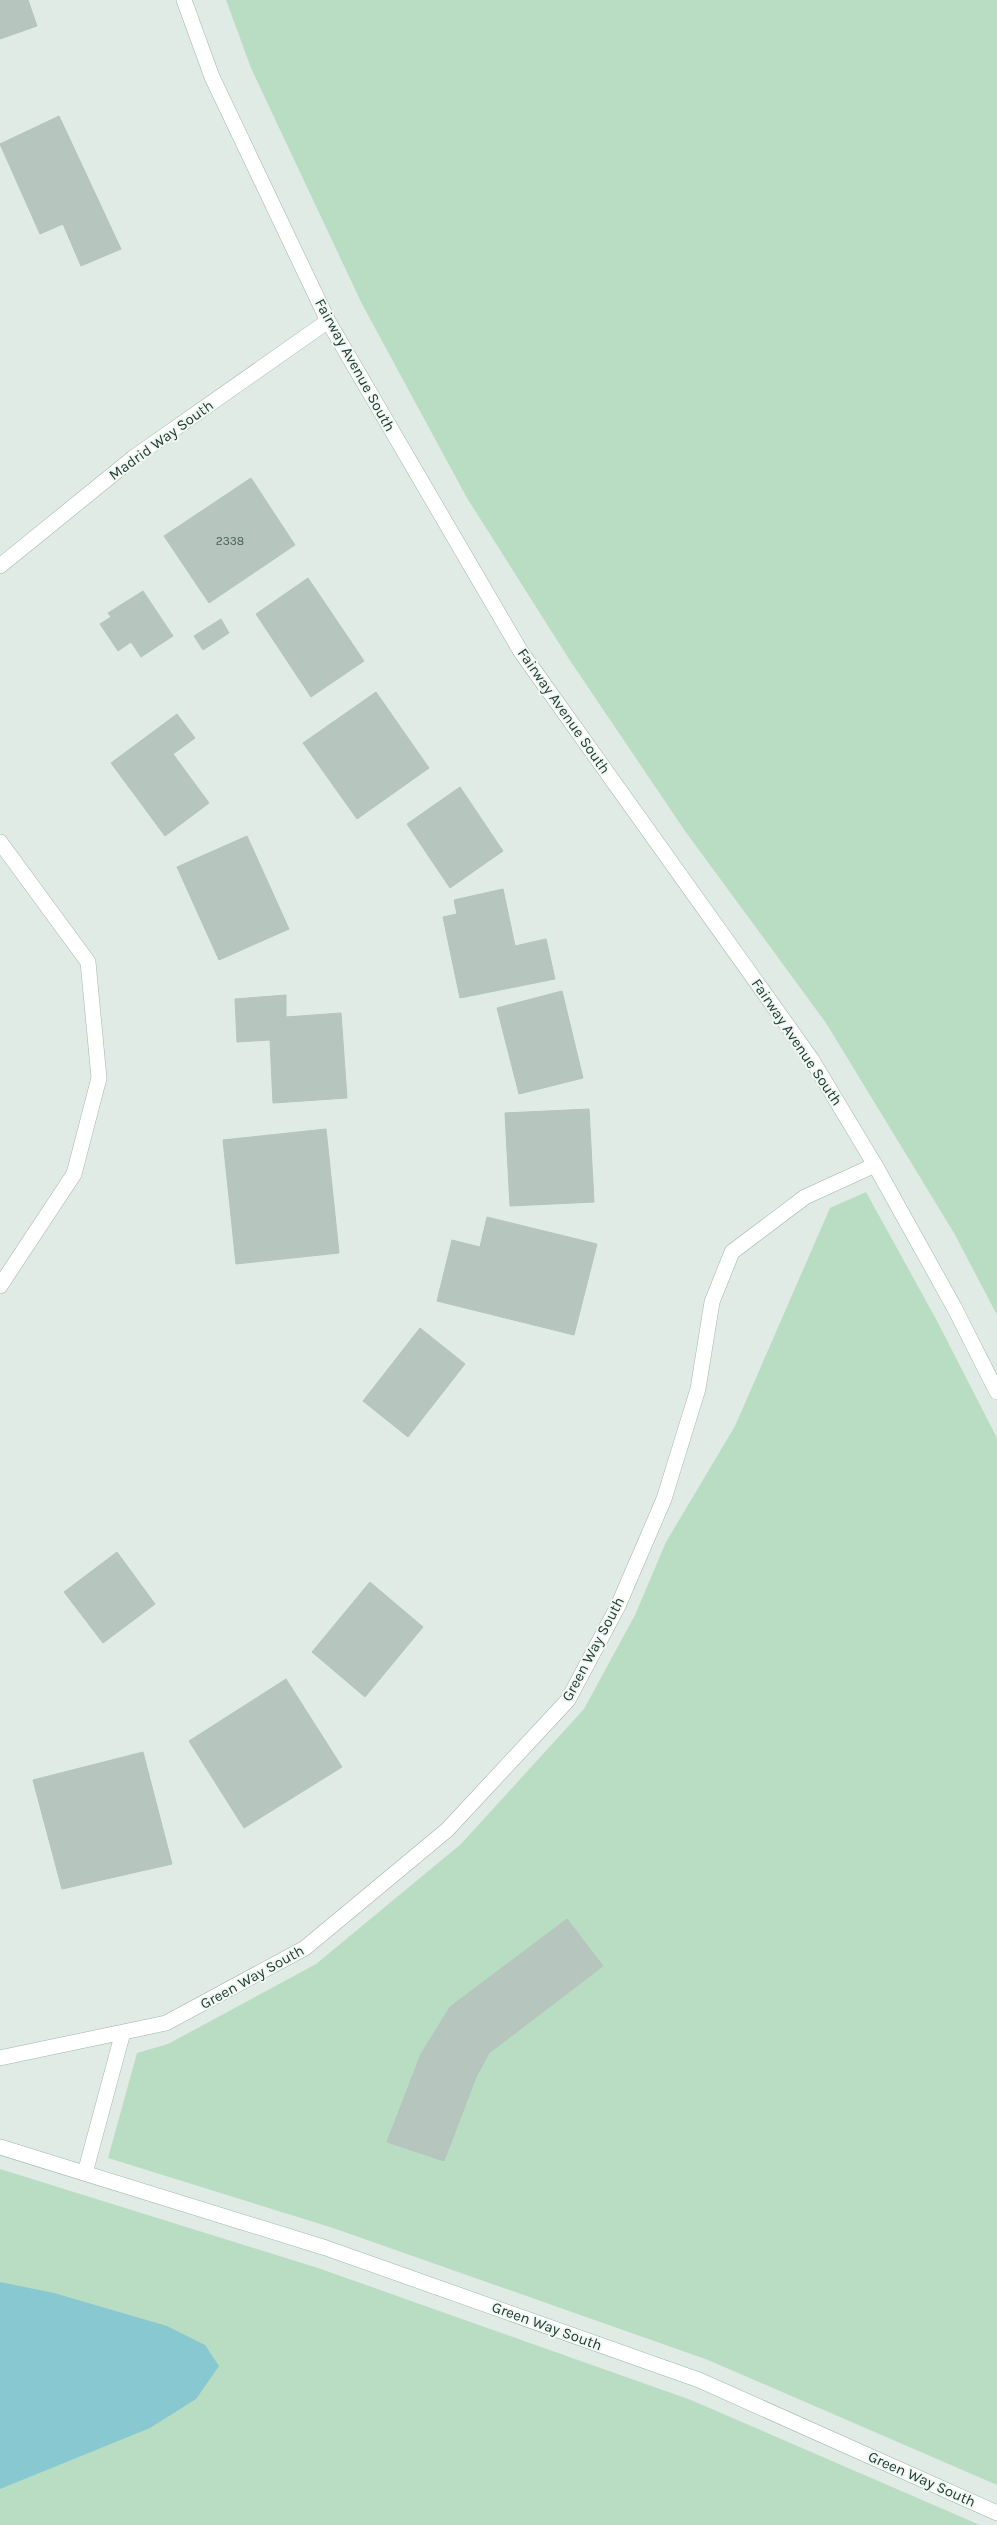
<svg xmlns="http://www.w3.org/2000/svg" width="997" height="2525" viewBox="0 0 997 2525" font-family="Karla,sans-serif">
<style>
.green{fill:#b9ddc2}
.water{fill:#87c8d1}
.building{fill:#b6c6bf;stroke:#b3c5bd}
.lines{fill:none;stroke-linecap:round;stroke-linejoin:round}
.street-casing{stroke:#a3b3ad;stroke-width:16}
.secondary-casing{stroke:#9fb7ae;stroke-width:16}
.street{stroke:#fff;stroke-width:15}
.secondary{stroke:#fff;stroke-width:15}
.labels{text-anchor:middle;stroke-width:4;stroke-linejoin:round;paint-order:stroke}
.number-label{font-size:12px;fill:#465e57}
.street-label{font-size:15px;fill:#213c34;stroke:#f1f8f4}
</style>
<rect width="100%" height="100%" fill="#e0ebe6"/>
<path class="green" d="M 226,0 L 997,0 L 997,1315 L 954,1233 L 826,1023 L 685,831 L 569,659 L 467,498 L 362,304 L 251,68 Z
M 866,1192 L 936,1319 L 997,1438 L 997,2485 L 708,2360 L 333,2228 L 108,2158 L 137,2053 L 168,2044 L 316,1964 L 461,1844 L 584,1709 L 635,1615 L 666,1542 L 735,1426 L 830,1208 Z
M 0,2169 L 318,2268 L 691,2400 L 980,2525 L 0,2525 Z"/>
<path class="water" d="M 0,2282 L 54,2293 L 167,2326 L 205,2345 L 219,2366 L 196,2399 L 150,2428 L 0,2489 Z"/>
<path class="building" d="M 0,0 L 28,0 L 37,26 L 0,39 Z
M 59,116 L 121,249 L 81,266 L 63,224 L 40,234 L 0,144 Z
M 251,478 L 295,545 L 209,603 L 164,536 Z
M 308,578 L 364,661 L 311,697 L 256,614 Z
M 143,591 L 173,636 L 141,657 L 131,642 L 118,651 L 100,624 L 111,617 L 108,613 Z
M 221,619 L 229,633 L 203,650 L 194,636 Z
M 376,692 L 429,768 L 357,819 L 303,743 Z
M 177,714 L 195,738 L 173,754 L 209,803 L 165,836 L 111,763 Z
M 460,787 L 503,851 L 450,888 L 407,824 Z
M 247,836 L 289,929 L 219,960 L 177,867 Z
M 503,889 L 515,946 L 546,939 L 555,979 L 460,998 L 443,917 L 457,914 L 454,900 Z
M 562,991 L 583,1078 L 519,1094 L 497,1008 Z
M 286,995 L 286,1017 L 341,1013 L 347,1098 L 273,1103 L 270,1040 L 237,1042 L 235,999 Z
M 589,1109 L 594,1202 L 510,1206 L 505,1113 Z
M 326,1129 L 339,1253 L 236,1264 L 223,1140 Z
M 487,1217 L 597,1244 L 574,1335 L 437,1301 L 452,1240 L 480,1247 Z
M 420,1328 L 465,1364 L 408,1437 L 363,1401 Z
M 117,1552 L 155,1604 L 103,1643 L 64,1592 Z
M 370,1582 L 423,1627 L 365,1697 L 312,1652 Z
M 286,1679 L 342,1767 L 244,1828 L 189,1741 Z
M 143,1752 L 172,1864 L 62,1889 L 33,1780 Z
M 567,1919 L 603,1966 L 489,2053 L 476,2077 L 444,2161 L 387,2142 L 421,2054 L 450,2007 Z"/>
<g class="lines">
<g class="street-casing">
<path id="street" d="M 0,566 L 133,458 L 328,321
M 0,842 L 88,962 L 99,1078 L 74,1174 L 0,1286
M 0,2058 L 166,2023 L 305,1948 L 447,1830 L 568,1700 L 618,1606 L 664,1499 L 698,1389 L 712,1302 L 732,1252 L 805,1197 L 875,1165
M 85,2173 L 123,2032"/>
</g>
<g class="secondary-casing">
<path id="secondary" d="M 184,0 L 212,77 L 328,321 L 521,652 L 812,1060 L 875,1165 L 954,1307 L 997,1392
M 0,2147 L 326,2248 L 699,2380 L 997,2513"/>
</g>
<use href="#street" class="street"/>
<use href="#secondary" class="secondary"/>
</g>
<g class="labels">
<g class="number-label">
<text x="230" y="545">2338</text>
</g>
<g class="street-label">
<text transform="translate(355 365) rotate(61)" y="5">Fairway Avenue South</text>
<text transform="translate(161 440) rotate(-36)" y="5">Madrid Way South</text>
<text transform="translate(564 711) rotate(55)" y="5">Fairway Avenue South</text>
<text transform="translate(797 1042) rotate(56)" y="5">Fairway Avenue South</text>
<text transform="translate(593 1649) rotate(-62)" y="5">Green Way South</text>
<text transform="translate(252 1977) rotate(-29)" y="5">Green Way South</text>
<text transform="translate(547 2326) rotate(20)" y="5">Green Way South</text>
<text transform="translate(922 2479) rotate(24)" y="5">Green Way South</text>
</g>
</g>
</svg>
